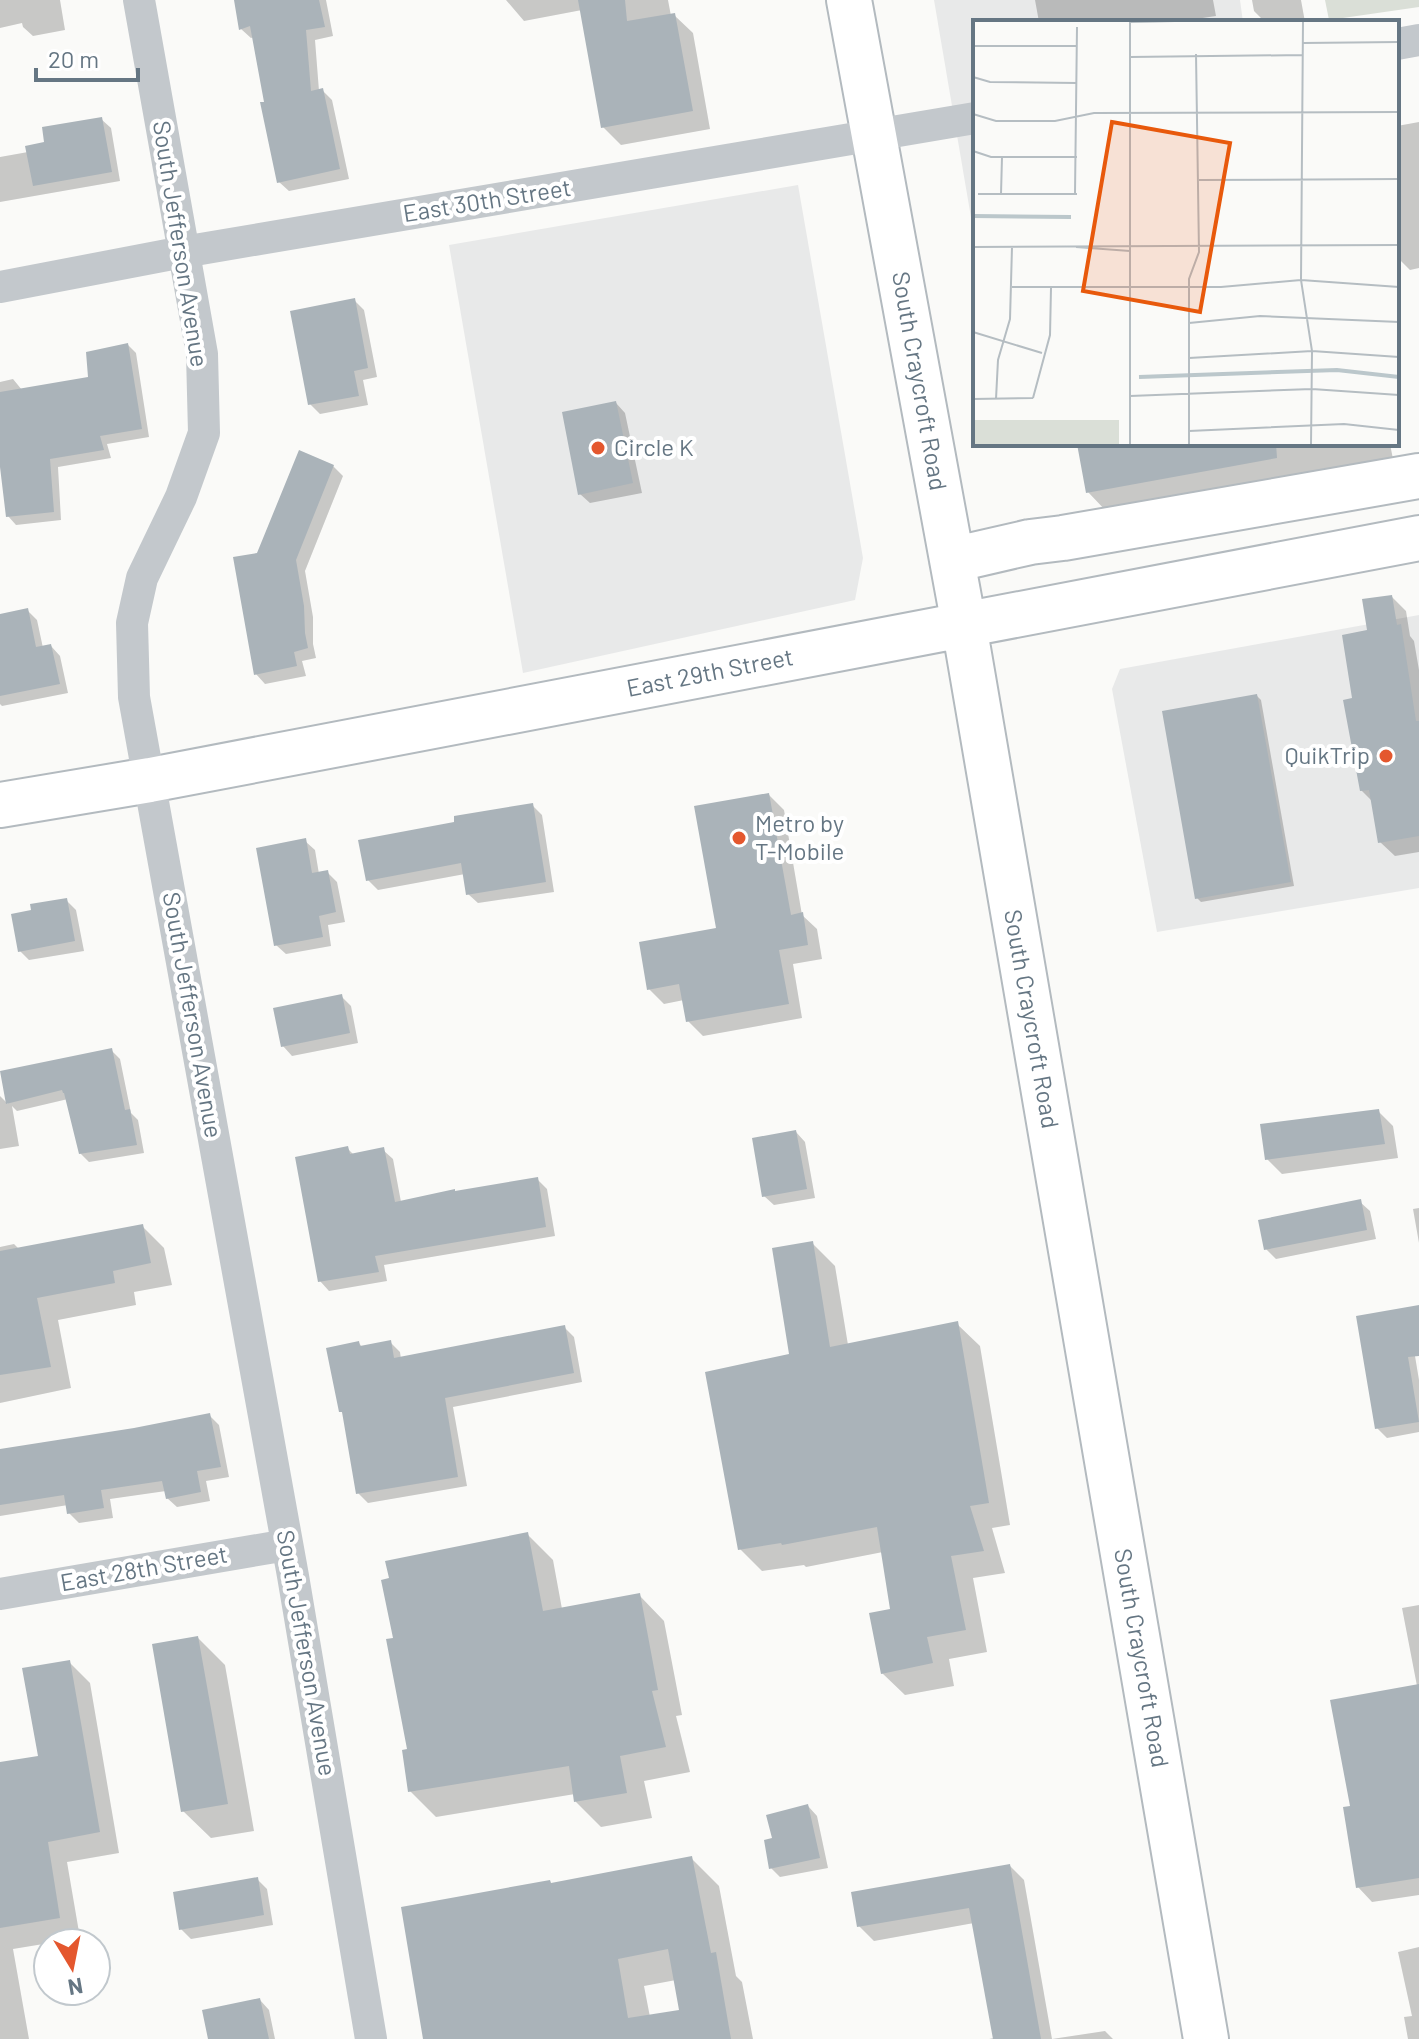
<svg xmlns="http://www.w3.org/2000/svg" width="1419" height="2039" viewBox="0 0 1419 2039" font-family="Barlow,sans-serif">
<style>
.built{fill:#e8e9e9}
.green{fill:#dadfd7}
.shadow{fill:#0003;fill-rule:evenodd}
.building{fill:#aab3b9;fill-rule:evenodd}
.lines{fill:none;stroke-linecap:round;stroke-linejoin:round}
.secondary-casing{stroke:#b3babf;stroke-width:48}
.street{stroke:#c3c8cc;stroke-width:32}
.secondary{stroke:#fff;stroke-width:44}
.poi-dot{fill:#e4572e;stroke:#fff;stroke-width:3}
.labels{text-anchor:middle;stroke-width:8;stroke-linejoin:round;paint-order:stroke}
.street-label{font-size:24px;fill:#657683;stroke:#fff}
.poi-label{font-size:24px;fill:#657683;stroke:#fff;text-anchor:start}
.inset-river{fill:none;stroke:#bbc7cb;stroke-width:4}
.inset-road{fill:none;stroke:#b5bdc2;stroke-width:2}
.view{fill:#e8590c;fill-opacity:0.15;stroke:#e8590c;stroke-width:4}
.inset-edge{fill:none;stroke:#657683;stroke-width:4}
</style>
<rect width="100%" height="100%" fill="#fafaf8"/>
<path class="built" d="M 934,0 L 1240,0 L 1243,22 L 975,22 L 975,241 Z
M 798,185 L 863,558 L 855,600 L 523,673 L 449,245 Z
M 1419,615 L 1419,888 L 1157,932 L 1112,689 L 1120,669 Z"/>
<path class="green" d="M 1325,0 L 1419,0 L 1419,7 L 1329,20 Z"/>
<path class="shadow" d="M 0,0 L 60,0 L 65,30 L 33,36 L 23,27 L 22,23 L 0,28 Z
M 236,0 L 326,0 L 333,36 L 315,40 L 319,91 L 322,90 L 332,100 L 349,179 L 289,191 L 279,182 L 254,37 L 251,38 L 241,29 Z
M 506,0 L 668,0 L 671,16 L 674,15 L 693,33 L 710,129 L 621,145 L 603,127 L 582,10 L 524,21 Z
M 1035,0 L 1213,0 L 1216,16 L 1176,22 L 1039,22 Z
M 1252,0 L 1301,0 L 1305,22 L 1265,22 L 1254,11 Z
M 101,119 L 111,128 L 120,181 L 0,202 L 0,157 L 28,152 Z
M 1419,122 L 1419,268 L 1410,270 L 1397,257 L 1397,126 Z
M 354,300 L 364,310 L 377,377 L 363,380 L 368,405 L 320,414 L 310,404 Z
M 128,345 L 136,353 L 149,437 L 107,444 L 111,458 L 58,467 L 61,520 L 16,525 L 8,516 L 0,448 L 0,382 L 13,379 L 22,390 L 90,378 Z
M 616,403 L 625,413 L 642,493 L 590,503 L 580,494 Z
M 1079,444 L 1390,444 L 1393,459 L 1107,512 L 1088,492 Z
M 333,466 L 343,476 L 305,571 L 313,617 L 313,644 L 316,658 L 302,661 L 306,676 L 265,684 L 256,674 L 259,555 Z
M 1392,597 L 1406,611 L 1410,636 L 1414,641 L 1419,670 L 1419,852 L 1395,856 L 1380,842 L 1373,802 L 1361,790 L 1355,700 L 1369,632 Z
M 27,610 L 37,620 L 43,648 L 51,646 L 60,656 L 68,693 L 2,706 L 0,704 L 0,616 Z
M 1257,696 L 1261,700 L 1294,886 L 1201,902 L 1197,898 Z
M 769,795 L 784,810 L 802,915 L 817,929 L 822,959 L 793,964 L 802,1018 L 703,1036 L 688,1021 L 684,1000 L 664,1004 L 649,989 L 718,930 Z
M 533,806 L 542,815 L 554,892 L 478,903 L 468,894 L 465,874 L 378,890 L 368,880 Z
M 305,841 L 315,850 L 319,874 L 327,872 L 337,882 L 345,922 L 328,925 L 331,946 L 286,954 L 276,945 Z
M 66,900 L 76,910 L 84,951 L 29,960 L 20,951 L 33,912 Z
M 341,996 L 351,1006 L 358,1043 L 292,1056 L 283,1046 Z
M 111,1050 L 120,1059 L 131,1113 L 138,1120 L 144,1153 L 89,1162 L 80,1153 L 68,1099 L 17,1111 L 12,1106 L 19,1146 L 0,1149 L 0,1096 L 8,1104 L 1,1073 Z
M 1378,1111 L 1393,1126 L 1398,1158 L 1282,1174 L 1267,1159 Z
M 796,1132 L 805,1142 L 815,1198 L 774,1205 L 764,1196 Z
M 347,1148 L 354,1155 L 383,1150 L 393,1159 L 401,1202 L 537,1179 L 547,1189 L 555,1236 L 384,1265 L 387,1281 L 329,1291 L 320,1281 Z
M 1360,1202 L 1370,1211 L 1376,1239 L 1276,1259 L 1266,1249 Z
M 1419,1208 L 1419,1243 L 1413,1209 Z
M 142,1226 L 164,1248 L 172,1285 L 134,1292 L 136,1305 L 58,1320 L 71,1388 L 0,1403 L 0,1247 L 14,1244 L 19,1249 Z
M 812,1243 L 835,1266 L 848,1345 L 957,1324 L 980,1346 L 1010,1525 L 992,1528 L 1005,1573 L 973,1578 L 987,1652 L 949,1659 L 954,1686 L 905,1695 L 882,1673 L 892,1610 L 883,1552 L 806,1567 L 804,1565 L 762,1571 L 740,1549 L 791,1356 Z
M 1409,1320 L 1419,1380 L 1419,1432 L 1387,1438 L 1377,1428 Z
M 564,1327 L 574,1337 L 582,1382 L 453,1407 L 467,1486 L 368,1503 L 358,1493 L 345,1416 L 341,1411 L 359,1343 L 362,1347 L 390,1342 L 400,1352 L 401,1359 Z
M 209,1415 L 219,1425 L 229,1477 L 206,1481 L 210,1501 L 177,1507 L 167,1498 L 166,1491 L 110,1499 L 113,1518 L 79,1523 L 69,1513 L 68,1505 L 0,1516 L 0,1451 L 134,1430 Z
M 527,1534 L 553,1560 L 562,1609 L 639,1595 L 664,1621 L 682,1715 L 676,1716 L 690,1772 L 644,1781 L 652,1818 L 601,1827 L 576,1802 L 575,1794 L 436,1817 L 410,1791 L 409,1751 L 395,1640 Z
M 1419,1605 L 1419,1895 L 1372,1902 L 1358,1887 L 1352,1808 L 1417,1686 L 1402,1608 Z
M 198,1638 L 225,1665 L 254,1831 L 211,1838 L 183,1811 Z
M 69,1662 L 90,1683 L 119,1853 L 67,1862 L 80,1938 L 13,1949 L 29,2039 L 0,2039 L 0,1764 L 40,1758 Z
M 808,1806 L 817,1816 L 828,1868 L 780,1877 L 771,1868 L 774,1839 Z
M 691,1858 L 719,1886 L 736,1976 L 742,1982 L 753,2039 L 425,2039 L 553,1885 ZM 676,1980 L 681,2011 L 650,2017 L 644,1986 Z
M 1010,1866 L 1024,1880 L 1052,2039 L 1105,2031 L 1113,2039 L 989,2039 L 994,2038 L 974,1923 L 874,1941 L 859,1926 Z
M 257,1879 L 267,1889 L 273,1925 L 191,1939 L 181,1929 Z
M 1419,1947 L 1419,2039 L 1408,2039 L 1404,2017 L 1412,2016 L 1398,1952 Z
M 260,2000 L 269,2010 L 275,2039 L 211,2039 Z"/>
<path class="building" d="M 234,0 L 319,0 L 325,27 L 306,30 L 311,91 L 323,88 L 340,169 L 277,183 L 260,102 L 264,102 L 250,26 L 239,30 Z
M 578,0 L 625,0 L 627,21 L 675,13 L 693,111 L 601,128 Z
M 102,117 L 112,172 L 33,186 L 25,146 L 44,142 L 42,127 Z
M 355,298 L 368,368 L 354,371 L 359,396 L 308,405 L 290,311 Z
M 128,343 L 142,429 L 100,436 L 104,450 L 50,459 L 54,512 L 6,517 L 0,467 L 0,392 L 88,377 L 86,352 Z
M 616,401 L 633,483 L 578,495 L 562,412 Z
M 1077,444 L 1276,444 L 1277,458 L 1086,493 Z
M 299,450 L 334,465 L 296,560 L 304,606 L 305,633 L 308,648 L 294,652 L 297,666 L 254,675 L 233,557 L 257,553 Z
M 1392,595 L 1397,625 L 1401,624 L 1416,721 L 1419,721 L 1419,836 L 1378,843 L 1369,790 L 1360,791 L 1343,700 L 1352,698 L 1342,635 L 1367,630 L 1362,599 Z
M 28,608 L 36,647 L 51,644 L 60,684 L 0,696 L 0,614 Z
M 1257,694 L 1291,882 L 1195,899 L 1162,711 Z
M 769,793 L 791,915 L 803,912 L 808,945 L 779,950 L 789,1004 L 686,1022 L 679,984 L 647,990 L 639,942 L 716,928 L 694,806 Z
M 533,803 L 546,882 L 466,895 L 461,863 L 366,881 L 358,840 L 454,822 L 454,816 Z
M 306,838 L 312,873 L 328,870 L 336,912 L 319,916 L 323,937 L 274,946 L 256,848 Z
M 67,898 L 75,941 L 18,952 L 11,914 L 31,910 L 30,904 Z
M 342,994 L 350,1033 L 281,1047 L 273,1008 Z
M 112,1048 L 125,1110 L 130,1109 L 137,1145 L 79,1154 L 64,1093 L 63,1093 L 62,1090 L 6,1104 L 0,1071 Z
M 1379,1109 L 1385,1144 L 1265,1160 L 1260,1124 Z
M 796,1130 L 807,1189 L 762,1197 L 752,1138 Z
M 348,1146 L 350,1154 L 384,1147 L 395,1202 L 455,1189 L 455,1191 L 538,1177 L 546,1227 L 375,1256 L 379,1272 L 318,1282 L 295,1157 Z
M 1361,1199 L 1367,1230 L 1264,1250 L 1258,1220 Z
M 143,1224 L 151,1263 L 113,1271 L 115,1283 L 37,1298 L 51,1367 L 0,1375 L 0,1251 Z
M 813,1241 L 830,1347 L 958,1321 L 989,1503 L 970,1506 L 984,1551 L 951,1556 L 966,1630 L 927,1637 L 933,1663 L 881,1674 L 869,1613 L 890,1609 L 877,1527 L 782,1545 L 781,1543 L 738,1550 L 705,1372 L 789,1354 L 772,1248 Z
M 1419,1305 L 1419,1356 L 1408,1357 L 1419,1422 L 1375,1429 L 1356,1316 Z
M 565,1325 L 574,1373 L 445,1398 L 458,1477 L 356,1494 L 342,1412 L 339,1412 L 326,1348 L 359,1341 L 360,1346 L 391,1340 L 394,1358 Z
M 210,1413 L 221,1467 L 197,1471 L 201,1492 L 166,1499 L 162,1481 L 101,1490 L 104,1508 L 67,1514 L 64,1495 L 0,1505 L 0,1449 L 134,1428 Z
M 528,1532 L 543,1611 L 640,1593 L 658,1690 L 652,1691 L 666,1747 L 620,1756 L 627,1793 L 574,1802 L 569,1766 L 408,1792 L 402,1750 L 407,1749 L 386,1639 L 393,1638 L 381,1580 L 389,1578 L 385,1561 Z
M 198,1636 L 228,1804 L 181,1812 L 152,1644 Z
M 70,1660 L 100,1832 L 48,1842 L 60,1918 L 0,1928 L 0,1762 L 38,1756 L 22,1668 Z
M 1419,1684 L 1419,1878 L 1356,1888 L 1343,1807 L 1350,1806 L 1330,1700 Z
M 808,1804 L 820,1858 L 769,1869 L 764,1840 L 772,1838 L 766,1815 Z
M 692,1856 L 711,1953 L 716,1952 L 731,2039 L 423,2039 L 401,1907 L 550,1880 L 551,1883 ZM 668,1949 L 679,2010 L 628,2018 L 618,1959 Z
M 1010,1864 L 1041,2039 L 993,2039 L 969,1908 L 857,1927 L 851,1892 Z
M 258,1877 L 264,1915 L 179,1930 L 173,1892 Z
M 260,1998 L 269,2039 L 208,2039 L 202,2010 Z"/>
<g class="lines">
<g class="secondary-casing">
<path id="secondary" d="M 849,0 L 964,625 L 1206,2039
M 952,560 L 1030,542 L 1063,538 L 1419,476
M 0,805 L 150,780 L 1419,538"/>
</g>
<path class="street" d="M 139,0 L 202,354 L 204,433 L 181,497 L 142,578 L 132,623 L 134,697 L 293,1576 L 371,2039
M 1397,44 L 1419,40
M 0,287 L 183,252 L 975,118
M 0,1594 L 287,1545"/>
<use href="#secondary" class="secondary"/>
</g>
<g class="poi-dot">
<circle cx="598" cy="448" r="8"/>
<circle cx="1386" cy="756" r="8"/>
<circle cx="739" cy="838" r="8"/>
</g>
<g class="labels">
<g class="street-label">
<text transform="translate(487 201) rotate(-9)" y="8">East 30th Street</text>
<text transform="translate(180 244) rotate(81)" y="8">South Jefferson Avenue</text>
<text transform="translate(919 381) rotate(80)" y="8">South Craycroft Road</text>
<text transform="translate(710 673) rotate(-11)" y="8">East 29th Street</text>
<text transform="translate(192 1015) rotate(80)" y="8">South Jefferson Avenue</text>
<text transform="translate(1031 1019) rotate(80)" y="8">South Craycroft Road</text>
<text transform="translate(144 1569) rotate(-10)" y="8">East 28th Street</text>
<text transform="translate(306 1653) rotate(80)" y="8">South Jefferson Avenue</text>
<text transform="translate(1141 1658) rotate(80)" y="8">South Craycroft Road</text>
</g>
<g class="poi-label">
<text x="614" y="456">Circle K</text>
<text x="1370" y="764" text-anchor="end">QuikTrip</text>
<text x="755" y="832">Metro by<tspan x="755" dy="28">T-Mobile</tspan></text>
</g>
</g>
<g transform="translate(973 20)">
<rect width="426" height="426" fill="#fafaf8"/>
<path d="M 0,400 L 146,400 L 146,425 L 0,425 Z" fill="#dadfd7"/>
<path class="inset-river" d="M 0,196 L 98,197M 166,357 L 364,350 L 426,357"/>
<path class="inset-road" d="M 157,1 L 157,425M 330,1 L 328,260 L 339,331 L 338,425M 157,2 L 202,1M 330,23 L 426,22M 0,26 L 104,26M 157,37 L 330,35M 0,57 L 17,62 L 104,63M 0,94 L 23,101 L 82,101 L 121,93 L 426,92M 0,131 L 18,137 L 104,137M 226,160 L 426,159M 102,173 L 104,7M 5,174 L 104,174M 28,174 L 29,137M 0,227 L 426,225M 103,227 L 157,231M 39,267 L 248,267 L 328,260 L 426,267M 0,272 L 0,227M 216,303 L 287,296 L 426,302M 0,312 L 69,333M 216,338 L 339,331 L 426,337M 157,376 L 339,369 L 426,375M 60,378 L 77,315 L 78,268M 0,379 L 60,378M 23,379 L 25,340 L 37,299 L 39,227M 216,411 L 371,404 L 426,410M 216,425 L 216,259 L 226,232 L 223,34"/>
<path class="view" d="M 139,102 L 257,123 L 227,292 L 110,271 Z"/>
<rect width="426" height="426" class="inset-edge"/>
</g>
<g transform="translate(72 1967) rotate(170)"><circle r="38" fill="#ffffff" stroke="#c1c8cd" stroke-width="2"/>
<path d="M0-6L14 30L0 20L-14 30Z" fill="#e4572e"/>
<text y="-12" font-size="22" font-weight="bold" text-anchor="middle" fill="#657683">N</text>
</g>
<path d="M36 68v12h102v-12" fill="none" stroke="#657683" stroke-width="4"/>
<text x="48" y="68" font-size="24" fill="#657683" stroke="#ffffff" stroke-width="6" paint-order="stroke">20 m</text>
</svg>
